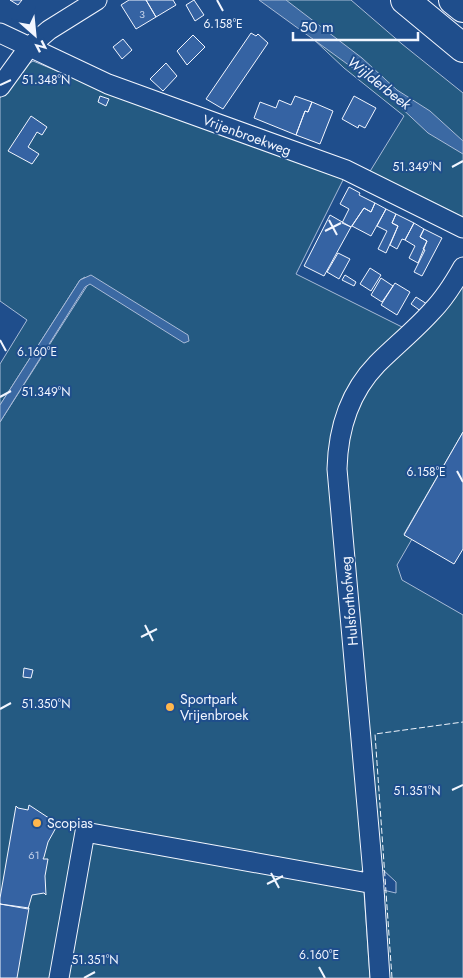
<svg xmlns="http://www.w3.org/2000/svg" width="463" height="978" viewBox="0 0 463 978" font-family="Jost,sans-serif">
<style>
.green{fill:#245a82;stroke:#a8bbd7}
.water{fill:#3b69a3;stroke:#a8bbd7}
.building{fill:#3563a3;stroke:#f2f6ff}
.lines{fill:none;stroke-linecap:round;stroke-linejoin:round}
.minor-casing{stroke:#f2f6ff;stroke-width:21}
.highway-casing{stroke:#f2f6ff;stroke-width:30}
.minor{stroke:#1f4e8c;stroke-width:19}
.highway{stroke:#1f4e8c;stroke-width:28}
.fence{stroke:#f2f6ff;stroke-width:1;stroke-dasharray:6 2.5;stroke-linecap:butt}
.ticks{fill:none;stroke:#f2f6ff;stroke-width:2}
.poi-dot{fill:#ffb74d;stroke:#1f4e8c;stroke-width:2}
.labels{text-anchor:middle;stroke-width:4;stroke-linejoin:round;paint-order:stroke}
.number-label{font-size:11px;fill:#c3d1e8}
.street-label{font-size:14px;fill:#f2f6ff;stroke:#1f4e8c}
.poi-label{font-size:14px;fill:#f2f6ff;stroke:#1f4e8c;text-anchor:start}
.water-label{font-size:15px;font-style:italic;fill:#f2f6ff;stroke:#1f4e8c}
.ticks-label{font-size:12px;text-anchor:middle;fill:#f2f6ff;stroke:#1f4e8c;stroke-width:4;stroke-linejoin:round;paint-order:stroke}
</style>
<rect width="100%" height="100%" fill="#1f4e8c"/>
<path class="green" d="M 272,0 L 351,0 L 402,44 L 463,93 L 463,219 L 369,173 L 404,116 L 344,68 Z
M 33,61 L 105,91 L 344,178 L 296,274 L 402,327 L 365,366 L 342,403 L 365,865 L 359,876 L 356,887 L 364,892 L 370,978 L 0,978 L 0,422 L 87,286 L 85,277 L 80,280 L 0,405 L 0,364 L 27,320 L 0,301 L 0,98 C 9,84 18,70 33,61 Z
M 463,281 L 463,432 L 404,534 L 412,539 L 397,565 L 402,580 L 463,615 L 463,978 L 387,978 L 383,890 L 396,893 L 396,882 L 381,868 L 345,481 L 345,449 L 356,406 L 364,389 Z"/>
<path class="water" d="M 259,0 L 286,0 L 362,58 L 397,90 L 430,111 L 463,141 L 463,154 L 428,133 L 379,87 Z
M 91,275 L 188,335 L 189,341 L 184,343 L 90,284 L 85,287 L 0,422 L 0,405 L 80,280 Z"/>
<path class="building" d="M 10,0 L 22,0 L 18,5 Z
M 129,0 L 146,0 L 156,17 L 136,29 L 121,5 Z
M 146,0 L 173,0 L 176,5 L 156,17 Z
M 194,0 L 204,15 L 195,21 L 186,5 Z
M 251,33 L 256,36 L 258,34 L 268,43 L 223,109 L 206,99 Z
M 193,35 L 205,47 L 187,65 L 177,51 Z
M 123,39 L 132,50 L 122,59 L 113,47 Z
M 166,63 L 177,76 L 163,91 L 150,79 Z
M 100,96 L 109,99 L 106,106 L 98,102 Z
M 295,96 L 312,102 L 308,112 L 305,111 L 296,135 L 254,118 L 260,102 L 276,108 L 279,100 L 291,105 Z
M 354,96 L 376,108 L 365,128 L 359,125 L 358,128 L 342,119 Z
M 312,102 L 333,111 L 320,144 L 296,135 L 305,111 L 308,112 Z
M 31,116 L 47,127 L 42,135 L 37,132 L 28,147 L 39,154 L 32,164 L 8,151 Z
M 349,187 L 360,193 L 359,195 L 375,203 L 371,212 L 364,208 L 351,227 L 342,223 L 349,209 L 340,204 Z
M 375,203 L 386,209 L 371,236 L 352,226 L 364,208 L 371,212 Z
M 386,209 L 396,214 L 392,223 L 398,226 L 386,253 L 378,249 L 387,231 L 377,226 Z
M 396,214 L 414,223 L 405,240 L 402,239 L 397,249 L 390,245 L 398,226 L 392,223 Z
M 330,215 L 351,227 L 324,276 L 304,266 Z
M 414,223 L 424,229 L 420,237 L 427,241 L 418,263 L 409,258 L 415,246 L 405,240 Z
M 424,229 L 442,238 L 422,276 L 414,272 L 425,250 L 423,249 L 427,241 L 420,237 Z
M 338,253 L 350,259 L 339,279 L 327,272 Z
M 370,268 L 381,275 L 371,291 L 360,284 Z
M 345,275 L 356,282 L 354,286 L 342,280 Z
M 381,278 L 393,286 L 382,302 L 371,295 Z
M 395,283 L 410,292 L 397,315 L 381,305 Z
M 416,297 L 427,304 L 422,312 L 411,304 Z
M 463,432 L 463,549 L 454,564 L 404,535 Z
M 24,668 L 33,670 L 31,678 L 23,677 Z
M 29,805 L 58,824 L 48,842 L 44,857 L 43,859 L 48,859 L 45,876 L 46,895 L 44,893 L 32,895 L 28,909 L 0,904 L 0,898 L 16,806 L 18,808 L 28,810 Z
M 0,903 L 0,904 L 29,908 L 17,978 L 0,978 Z"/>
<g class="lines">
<g class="minor-casing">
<path id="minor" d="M 0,33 L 108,84 L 346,170 L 463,228
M 0,87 L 29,47 L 49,30 L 97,0
M 59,978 L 85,832 L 374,884
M 380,978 L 373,874 L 337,469 C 338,429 349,393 377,364 C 395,346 415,330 432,311 C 445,298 454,283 463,267"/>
</g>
<g class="highway-casing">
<path id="highway" d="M 405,0 L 463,48
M 453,0 L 463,8"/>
</g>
<use href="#minor" class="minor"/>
<use href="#highway" class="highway"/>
<path class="fence" d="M 392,978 L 375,734 L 463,722"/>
</g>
<path class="ticks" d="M 217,0 L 223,11M 0,85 L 11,80M 452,167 L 463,161M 329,220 L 337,235M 325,231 L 341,223M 0,340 L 6,351M 0,397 L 11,391M 457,471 L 463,482M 145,625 L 153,641M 141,637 L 157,629M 0,709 L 11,703M 452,790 L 463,785M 271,873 L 279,888M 267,884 L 283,876M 319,967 L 325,978M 84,978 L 95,972"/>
<g class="poi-dot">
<circle cx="170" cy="707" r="5"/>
<circle cx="37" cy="823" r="5"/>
</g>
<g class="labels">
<g class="number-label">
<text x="142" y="18">3</text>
<text x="34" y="859">61</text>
</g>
<g class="street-label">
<text transform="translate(247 135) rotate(20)" y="5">Vrijenbroekweg</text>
<text transform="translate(349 601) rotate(-95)" y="5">Hulsforthofweg</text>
</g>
<g class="poi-label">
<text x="180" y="704">Sportpark<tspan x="180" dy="16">Vrijenbroek</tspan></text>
<text x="47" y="828">Scopias</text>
</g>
<g class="water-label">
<text transform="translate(379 83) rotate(38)" y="5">Wijlderbeek</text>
</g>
</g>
<g class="ticks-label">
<text x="223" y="28">6.158°E</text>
<text x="46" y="84">51.348°N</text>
<text x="417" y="171">51.349°N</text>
<text x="37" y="356">6.160°E</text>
<text x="46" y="396">51.349°N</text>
<text x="426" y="476">6.158°E</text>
<text x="46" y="708">51.350°N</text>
<text x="417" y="795">51.351°N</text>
<text x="319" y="959">6.160°E</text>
<text x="95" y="964">51.351°N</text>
</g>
<g transform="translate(35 35) rotate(153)" stroke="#1f4e8c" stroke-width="4" paint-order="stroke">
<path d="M0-4L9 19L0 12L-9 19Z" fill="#f2f6ff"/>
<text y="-8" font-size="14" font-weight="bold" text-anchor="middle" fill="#f2f6ff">N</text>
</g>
<path d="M293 32v8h125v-8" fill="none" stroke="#f2f6ff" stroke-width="2.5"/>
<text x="300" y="32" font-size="15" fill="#f2f6ff" stroke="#1f4e8c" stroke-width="4" paint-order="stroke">50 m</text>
</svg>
